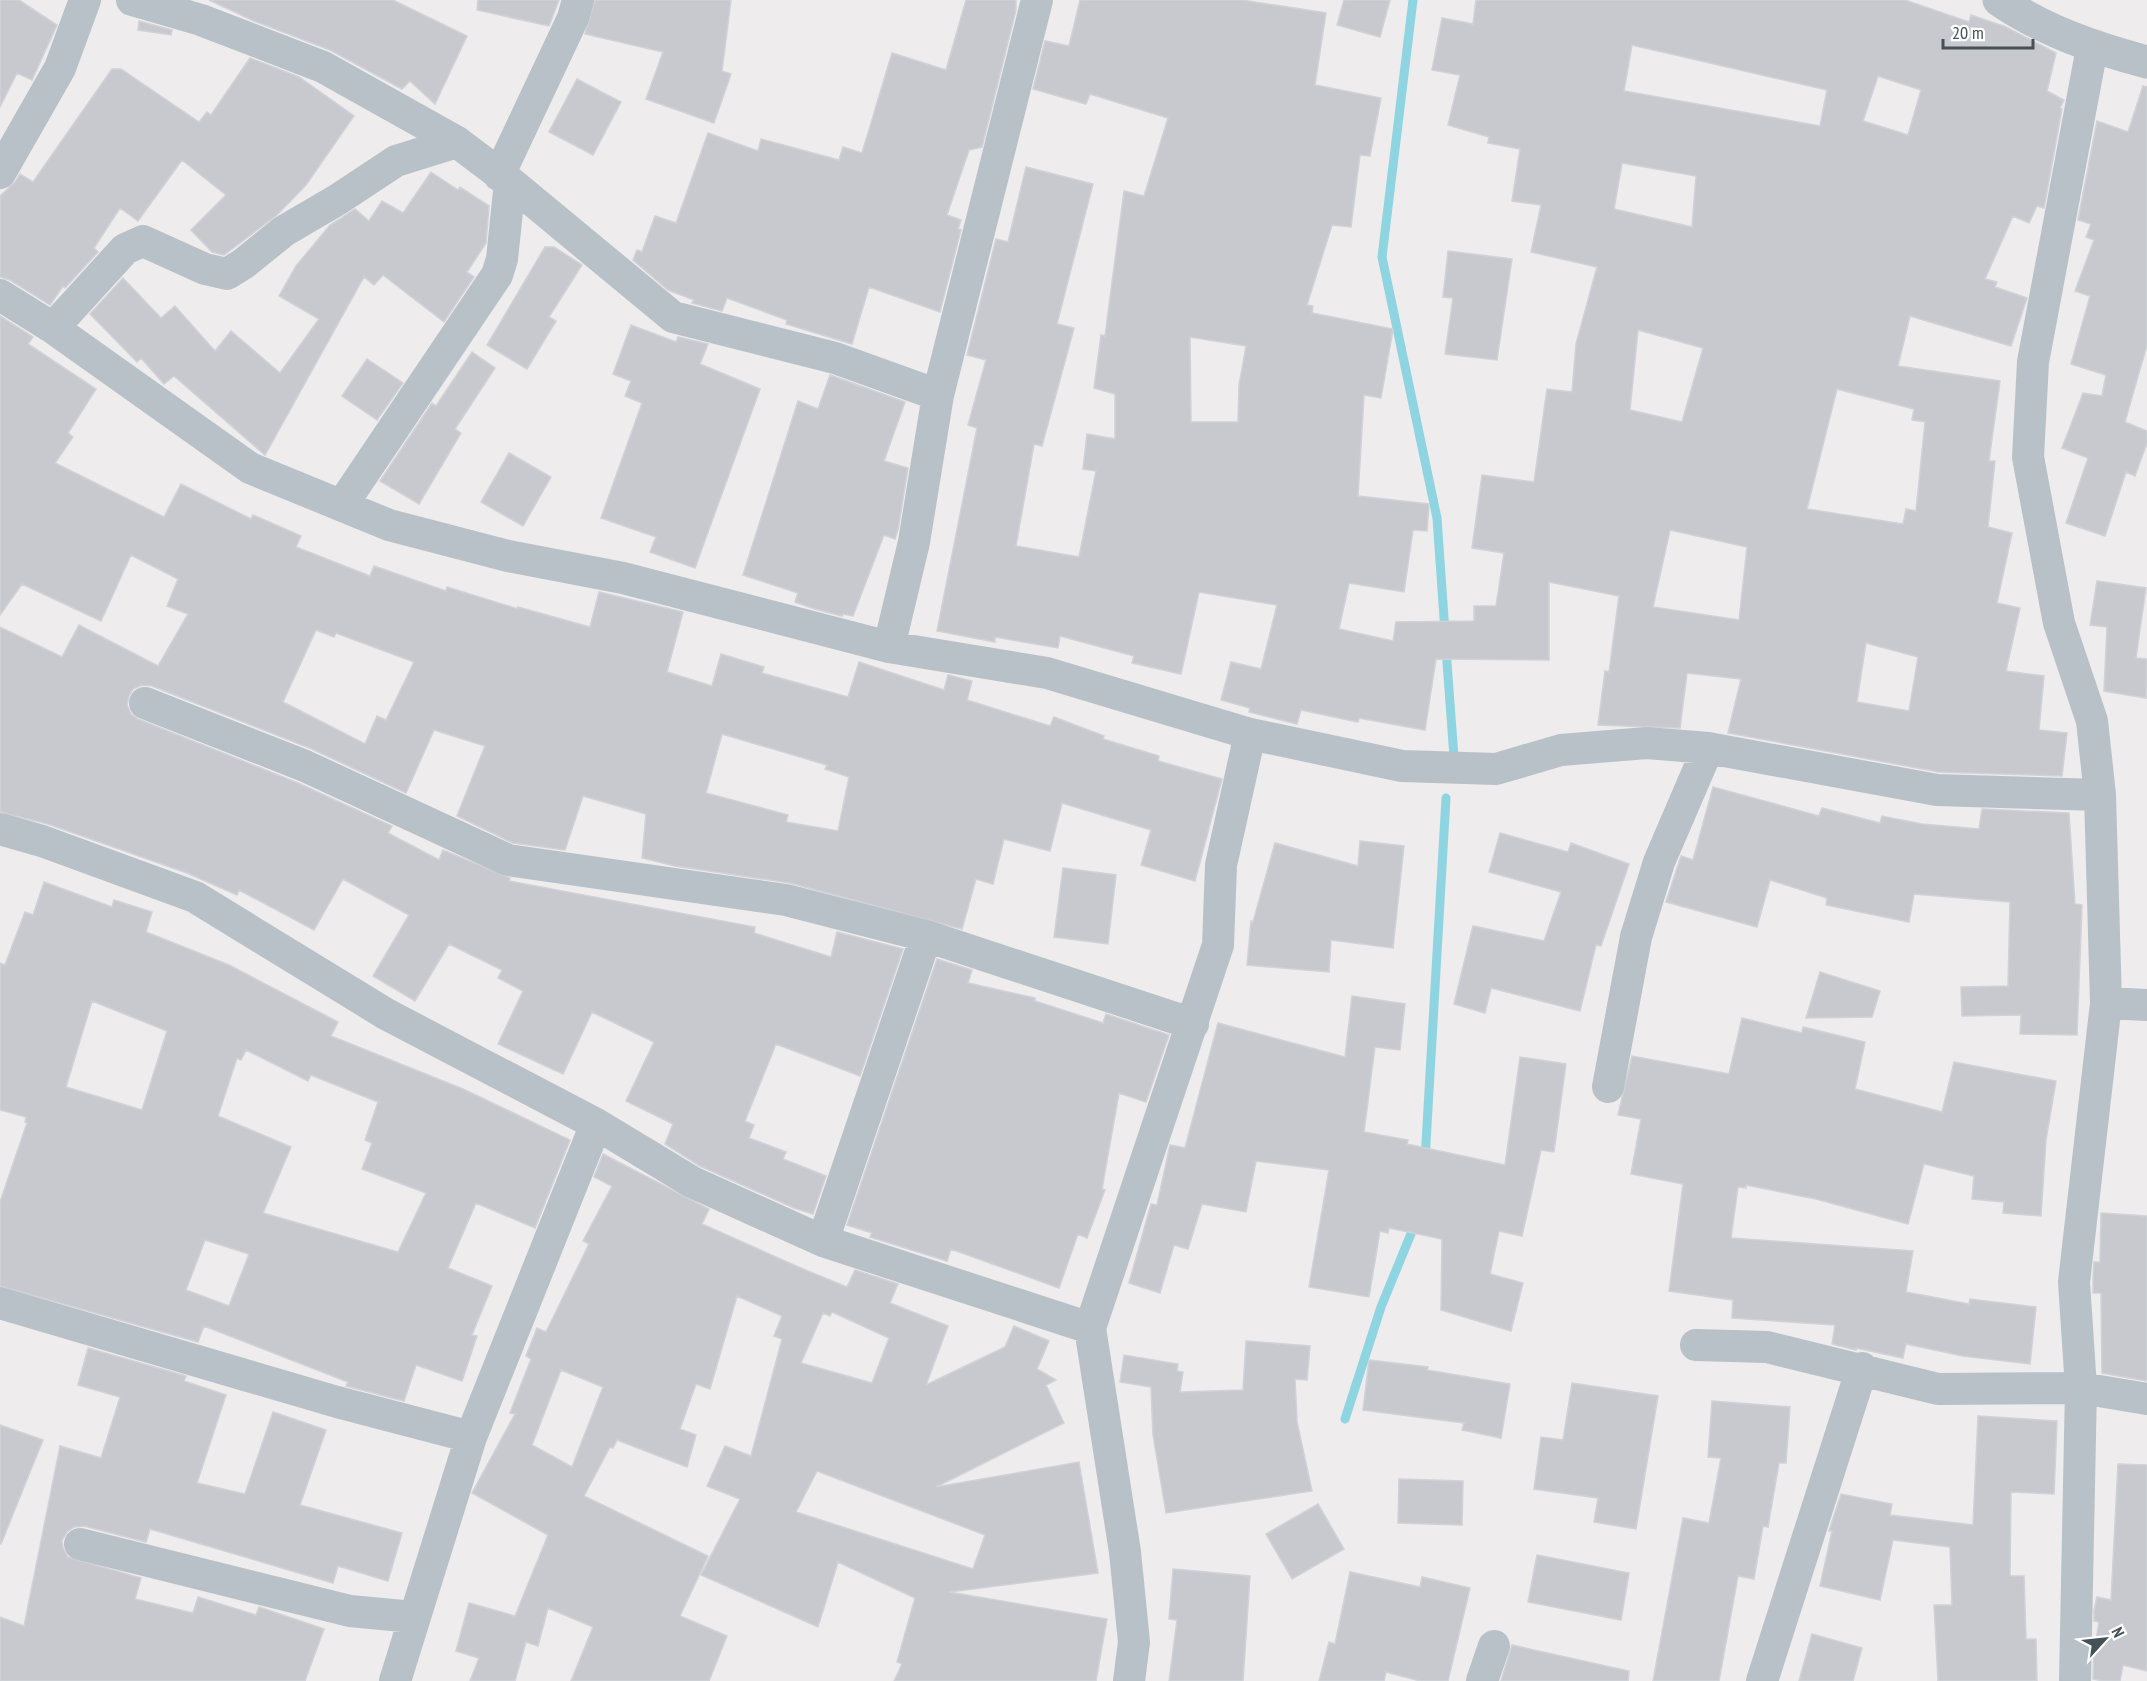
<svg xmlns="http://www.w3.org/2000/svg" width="2147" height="1681" viewBox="0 0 2147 1681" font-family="'PT Sans Narrow',sans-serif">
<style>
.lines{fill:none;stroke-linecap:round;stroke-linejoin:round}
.stream{stroke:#8ed4e1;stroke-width:9}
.building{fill:#c7c9ce;stroke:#d0d2d7;stroke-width:1.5;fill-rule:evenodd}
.minor{stroke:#b8c1c7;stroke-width:32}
.tertiary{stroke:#b8c1c7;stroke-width:33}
</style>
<rect width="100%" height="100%" fill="#eeecec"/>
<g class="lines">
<path class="stream" d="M 1413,0 L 1382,257 L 1437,518 L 1445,632
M 1446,649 L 1454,757
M 1425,1160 L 1446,798
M 1345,1419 L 1381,1307 L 1415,1224"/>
</g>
<path class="building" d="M 0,0 L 19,0 L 57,25 L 32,80 L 17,73 L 0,107 Z
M 209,0 L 393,0 L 467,36 L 435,104 L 410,81 L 402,89 L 330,50 L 254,21 Z
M 478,0 L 559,0 L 549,26 L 477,10 Z
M 595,0 L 731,0 L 722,71 L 731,74 L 714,123 L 646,99 L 663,52 L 585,34 Z
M 966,0 L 1016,0 L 1016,10 L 982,147 L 969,150 L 947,215 L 961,220 L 958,229 L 961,230 L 940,312 L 869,287 L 852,344 L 786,324 L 787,320 L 727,298 L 722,311 L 692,303 L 694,300 L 668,290 L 633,260 L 637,250 L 642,252 L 655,216 L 676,223 L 708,133 L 758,151 L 761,139 L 839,160 L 843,147 L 862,153 L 892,53 L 946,70 Z
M 1080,0 L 1242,0 L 1326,13 L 1315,85 L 1381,98 L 1370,156 L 1360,155 L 1351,227 L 1332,225 L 1307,305 L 1313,306 L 1312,313 L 1393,329 L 1381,398 L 1364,395 L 1358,496 L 1429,504 L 1427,531 L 1413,530 L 1404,592 L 1349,583 L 1339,629 L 1393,641 L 1396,622 L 1474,621 L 1474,606 L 1496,606 L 1504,553 L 1472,548 L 1482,475 L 1534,482 L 1547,389 L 1572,392 L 1576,344 L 1597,267 L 1531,252 L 1541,205 L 1512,201 L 1520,149 L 1488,143 L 1489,137 L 1448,125 L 1460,75 L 1432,70 L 1442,18 L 1473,24 L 1476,0 L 1905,0 L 1969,22 L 1971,15 L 2006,27 L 2056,53 L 2047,91 L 2064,100 L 2060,108 L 2062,109 L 2044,208 L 2037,206 L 2029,223 L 2013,216 L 1985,279 L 1997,282 L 1995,287 L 2027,298 L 2011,346 L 1910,316 L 1898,366 L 2000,381 L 1989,461 L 1995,461 L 1988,527 L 2012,533 L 1997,603 L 2020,608 L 2006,671 L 2044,676 L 2039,730 L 2067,733 L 2062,776 L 1939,772 L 1728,733 L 1741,679 L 1687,673 L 1680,728 L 1598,725 L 1605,671 L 1609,672 L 1619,596 L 1549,582 L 1549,660 L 1436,659 L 1425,730 L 1359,718 L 1358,722 L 1301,710 L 1297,724 L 1249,712 L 1250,708 L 1221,700 L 1231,662 L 1261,669 L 1277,605 L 1199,592 L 1181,674 L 1132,663 L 1134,656 L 1060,636 L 1058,648 L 995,637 L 995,642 L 937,631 L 977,428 L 968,425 L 986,360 L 967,355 L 996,239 L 1008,242 L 1026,167 L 1093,184 L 1057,324 L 1074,328 L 1042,446 L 1034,444 L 1016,546 L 1079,557 L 1096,471 L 1083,469 L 1087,434 L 1115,439 L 1115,394 L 1094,388 L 1101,335 L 1105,336 L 1124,191 L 1144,196 L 1168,118 L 1090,94 L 1086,104 L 1033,89 L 1045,41 L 1069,46 ZM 1632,45 L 1827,90 L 1820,126 L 1624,91 ZM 1878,76 L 1921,90 L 1908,135 L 1863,121 ZM 1622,163 L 1696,176 L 1692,227 L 1614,209 ZM 1638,330 L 1703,348 L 1682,422 L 1630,410 ZM 1190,337 L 1246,346 L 1239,385 L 1238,422 L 1191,422 ZM 1837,389 L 1914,409 L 1912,420 L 1925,422 L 1916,511 L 1906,509 L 1903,524 L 1807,509 ZM 1670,530 L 1747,547 L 1739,620 L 1653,607 ZM 1866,643 L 1918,657 L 1909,711 L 1857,702 Z
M 1344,0 L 1390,0 L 1380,37 L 1337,25 Z
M 139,21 L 172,30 L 171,35 L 138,30 Z
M 250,58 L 299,77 L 354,116 L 306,185 L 277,215 L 224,255 L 212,252 L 191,230 L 226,195 L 182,160 L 138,221 L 120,208 L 94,248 L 98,252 L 65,288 L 63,286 L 50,305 L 10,280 L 0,277 L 0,196 L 15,182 L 20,174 L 33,182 L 112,69 L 121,69 L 199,122 L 207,112 L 211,115 Z
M 577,79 L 621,102 L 593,155 L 549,132 Z
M 2143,86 L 2147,87 L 2147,345 L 2125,422 L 2147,431 L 2147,443 L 2135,476 L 2126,472 L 2105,536 L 2066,523 L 2088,458 L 2062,448 L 2083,393 L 2102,396 L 2106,375 L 2071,364 L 2090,296 L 2075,291 L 2094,240 L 2086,237 L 2091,224 L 2078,220 L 2097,121 L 2128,132 Z
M 431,172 L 458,190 L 460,187 L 489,206 L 486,243 L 467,272 L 474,277 L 444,322 L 383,275 L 374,285 L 364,277 L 265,455 L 174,376 L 164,384 L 141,358 L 137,362 L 90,314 L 123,278 L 161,318 L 175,306 L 215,351 L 231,331 L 280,373 L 319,319 L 279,296 L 296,266 L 330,225 L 355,209 L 369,221 L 382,201 L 403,213 Z
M 545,247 L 554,247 L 582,265 L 549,317 L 556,321 L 527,369 L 487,345 Z
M 1448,251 L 1512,259 L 1497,360 L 1445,354 L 1453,298 L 1443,297 Z
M 0,316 L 33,337 L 28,344 L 96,389 L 68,433 L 73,437 L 55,463 L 164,517 L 181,484 L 251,519 L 253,515 L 301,536 L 296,547 L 370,576 L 374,566 L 446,591 L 447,587 L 518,609 L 518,607 L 590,627 L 599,592 L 683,612 L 667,672 L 712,686 L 721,654 L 764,667 L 762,673 L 848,697 L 859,662 L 944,690 L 948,675 L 972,681 L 967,700 L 1050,726 L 1054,717 L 1104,736 L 1103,739 L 1159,756 L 1158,761 L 1222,779 L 1195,881 L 1141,865 L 1151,830 L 1062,803 L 1050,851 L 1004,839 L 993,884 L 976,879 L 962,929 L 790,883 L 675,866 L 642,858 L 646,814 L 583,796 L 565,850 L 513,843 L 457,816 L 485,746 L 434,730 L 406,793 L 312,749 L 152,686 L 142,685 L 133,689 L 129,696 L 127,705 L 131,714 L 138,719 L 298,783 L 392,826 L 388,833 L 439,860 L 443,850 L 510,878 L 509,881 L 755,927 L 754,933 L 831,957 L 837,932 L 903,949 L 860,1076 L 776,1044 L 745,1121 L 754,1125 L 749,1138 L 786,1152 L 783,1159 L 826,1176 L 813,1214 L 794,1208 L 700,1166 L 665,1144 L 673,1124 L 626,1101 L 654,1042 L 592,1012 L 563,1074 L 498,1044 L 523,991 L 498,978 L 502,970 L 449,944 L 415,1001 L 373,976 L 409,915 L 343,879 L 314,930 L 239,890 L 237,895 L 187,873 L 48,824 L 0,812 L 0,627 L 62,657 L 79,625 L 158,666 L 188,614 L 167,606 L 178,579 L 131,555 L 101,621 L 22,584 L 0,615 ZM 316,630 L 334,637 L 336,633 L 414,662 L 386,720 L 377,716 L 365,744 L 283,702 ZM 722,734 L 827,765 L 825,769 L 849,777 L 838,831 L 786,822 L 788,815 L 706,793 Z
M 631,325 L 676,342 L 678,337 L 708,344 L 700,364 L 760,389 L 695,568 L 650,552 L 656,537 L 601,518 L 642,403 L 625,396 L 631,381 L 613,374 Z
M 472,352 L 495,368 L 455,429 L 461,433 L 419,504 L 380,481 L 432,403 L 436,406 Z
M 367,359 L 403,383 L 377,420 L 342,396 Z
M 830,375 L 905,402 L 884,461 L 908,468 L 898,530 L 895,539 L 884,535 L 853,616 L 843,614 L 842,616 L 815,609 L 795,602 L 798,593 L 743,575 L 798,401 L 818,409 Z
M 509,453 L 551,477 L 523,526 L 481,502 Z
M 2097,581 L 2146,588 L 2136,658 L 2147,659 L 2146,698 L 2104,691 L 2107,627 L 2090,625 Z
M 1713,787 L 1819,816 L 1822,808 L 1880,823 L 1882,816 L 1922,824 L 1979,829 L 1982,809 L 2069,813 L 2075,904 L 2082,905 L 2077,1035 L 2020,1034 L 2021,1015 L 1962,1016 L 1961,987 L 2008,986 L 2010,902 L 1914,894 L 1909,922 L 1826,905 L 1827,898 L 1770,880 L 1757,927 L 1666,902 L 1681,856 L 1693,860 Z
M 1500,833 L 1568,852 L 1571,843 L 1629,864 L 1601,946 L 1596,945 L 1580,1011 L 1491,988 L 1485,1013 L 1454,1004 L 1473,926 L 1544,941 L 1561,892 L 1489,872 Z
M 1360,841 L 1404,846 L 1393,948 L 1331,940 L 1329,972 L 1247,965 L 1251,921 L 1253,922 L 1275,843 L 1358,866 Z
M 1063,868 L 1116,875 L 1108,944 L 1054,937 Z
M 44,882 L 112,907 L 114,900 L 152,912 L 146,932 L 229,965 L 338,1022 L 331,1036 L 463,1089 L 570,1140 L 535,1228 L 476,1203 L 448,1268 L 492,1286 L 472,1335 L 477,1336 L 462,1381 L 416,1365 L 404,1401 L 346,1386 L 348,1382 L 204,1326 L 198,1342 L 0,1286 L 0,1202 L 27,1123 L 25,1122 L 26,1117 L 0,1110 L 0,963 L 5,965 L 25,912 L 33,915 ZM 92,1001 L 167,1031 L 142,1110 L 66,1087 ZM 246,1050 L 308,1081 L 311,1075 L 378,1102 L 365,1140 L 372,1143 L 362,1169 L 426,1193 L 398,1252 L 263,1213 L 291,1147 L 218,1116 L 237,1058 L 241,1060 ZM 205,1240 L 249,1254 L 229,1306 L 186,1290 Z
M 937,959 L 972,970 L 968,983 L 1035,998 L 1035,1001 L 1103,1023 L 1106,1014 L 1169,1035 L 1146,1102 L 1119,1093 L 1102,1189 L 1105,1190 L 1087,1238 L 1078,1234 L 1059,1288 L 951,1249 L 947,1261 L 870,1237 L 872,1233 L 847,1225 Z
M 1820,972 L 1880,991 L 1872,1017 L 1806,1018 Z
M 1352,996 L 1405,1004 L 1400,1050 L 1375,1047 L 1364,1132 L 1408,1140 L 1407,1144 L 1505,1165 L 1520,1057 L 1566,1064 L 1554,1152 L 1541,1150 L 1522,1236 L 1499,1231 L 1490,1274 L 1523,1283 L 1511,1331 L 1441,1310 L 1442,1239 L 1389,1228 L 1388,1233 L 1380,1231 L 1369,1297 L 1309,1287 L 1329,1170 L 1256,1161 L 1246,1212 L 1202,1204 L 1188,1249 L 1174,1245 L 1160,1293 L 1129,1283 L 1151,1204 L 1157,1205 L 1170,1145 L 1185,1148 L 1218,1023 L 1345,1057 Z
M 1742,1018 L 1802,1033 L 1803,1027 L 1865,1042 L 1855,1089 L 1942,1112 L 1954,1062 L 2056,1081 L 2046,1140 L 2041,1216 L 2003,1213 L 2004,1202 L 1972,1199 L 1974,1176 L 1924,1164 L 1908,1224 L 1816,1199 L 1746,1185 L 1746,1188 L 1738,1187 L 1731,1238 L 1913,1251 L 1906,1292 L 1969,1304 L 1970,1299 L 2036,1307 L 2030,1364 L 1963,1356 L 1906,1344 L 1903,1358 L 1856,1348 L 1856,1350 L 1832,1344 L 1835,1325 L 1732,1318 L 1733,1300 L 1669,1291 L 1683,1184 L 1631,1174 L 1641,1119 L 1618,1115 L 1632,1056 L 1729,1074 Z
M 603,1154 L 709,1209 L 702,1224 L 803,1269 L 847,1287 L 855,1270 L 898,1284 L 890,1303 L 948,1326 L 926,1385 L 1005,1347 L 1014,1326 L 1049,1341 L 1037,1369 L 1056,1380 L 1046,1385 L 1064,1423 L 936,1487 L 1079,1462 L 1098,1573 L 949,1592 L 1107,1619 L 1096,1681 L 894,1681 L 902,1664 L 897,1662 L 915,1598 L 838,1562 L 818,1627 L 701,1575 L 740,1499 L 707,1486 L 725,1446 L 751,1456 L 782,1339 L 774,1336 L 782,1316 L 737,1296 L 710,1389 L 696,1384 L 680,1429 L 696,1435 L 687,1467 L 617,1440 L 613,1448 L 610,1447 L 584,1496 L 708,1556 L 680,1616 L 727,1636 L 709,1681 L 571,1681 L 593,1627 L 548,1608 L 538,1646 L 526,1642 L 515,1681 L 470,1681 L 479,1658 L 456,1651 L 469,1603 L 515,1616 L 548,1535 L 472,1493 L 515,1414 L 510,1413 L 531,1359 L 526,1356 L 537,1328 L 546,1332 L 589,1244 L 583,1241 L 612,1186 L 594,1177 ZM 832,1312 L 889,1338 L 872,1383 L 801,1363 L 823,1313 L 830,1316 ZM 561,1370 L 603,1387 L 572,1467 L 532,1445 ZM 817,1471 L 985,1535 L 973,1569 L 796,1512 Z
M 2101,1213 L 2147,1216 L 2147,1381 L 2102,1373 L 2101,1293 L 2093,1293 L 2093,1278 L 2094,1262 L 2100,1262 Z
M 1246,1341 L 1310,1346 L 1307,1380 L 1295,1379 L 1297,1422 L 1312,1491 L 1166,1513 L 1153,1435 L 1151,1387 L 1120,1382 L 1124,1355 L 1178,1364 L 1177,1371 L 1183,1372 L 1180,1392 L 1243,1390 Z
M 88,1348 L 186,1376 L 184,1381 L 226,1395 L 197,1483 L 245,1494 L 273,1412 L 326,1430 L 300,1505 L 402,1533 L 388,1581 L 338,1566 L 333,1583 L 150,1529 L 146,1542 L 84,1526 L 74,1527 L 67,1532 L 62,1540 L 63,1548 L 68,1557 L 141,1578 L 135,1599 L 193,1613 L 198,1597 L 256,1615 L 259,1607 L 324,1629 L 305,1681 L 0,1681 L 0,1617 L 24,1626 L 60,1446 L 101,1458 L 120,1397 L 78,1385 Z
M 1369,1360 L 1428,1367 L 1427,1370 L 1510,1384 L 1501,1438 L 1462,1430 L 1464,1423 L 1363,1410 Z
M 1572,1383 L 1658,1396 L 1636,1529 L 1594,1522 L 1598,1498 L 1534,1489 L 1541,1437 L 1563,1440 Z
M 1712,1401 L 1790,1407 L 1786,1463 L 1779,1463 L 1768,1527 L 1763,1526 L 1754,1579 L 1738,1576 L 1719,1681 L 1653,1681 L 1683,1518 L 1709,1523 L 1721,1458 L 1708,1457 Z
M 1978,1416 L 2057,1421 L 2054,1494 L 2011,1492 L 2010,1576 L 2024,1576 L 2026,1639 L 2036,1639 L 2037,1681 L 1938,1681 L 1934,1605 L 1952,1605 L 1950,1547 L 1893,1540 L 1880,1600 L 1820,1586 L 1832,1531 L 1829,1531 L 1841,1494 L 1892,1504 L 1890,1515 L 1973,1525 Z
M 0,1425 L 43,1440 L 1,1544 L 0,1543 Z
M 2118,1464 L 2147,1465 L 2147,1671 L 2123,1665 L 2120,1681 L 2103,1681 L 2093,1679 L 2094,1652 L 2099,1622 L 2094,1621 L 2094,1610 L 2097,1597 L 2111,1600 Z
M 1399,1479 L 1463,1481 L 1462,1525 L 1398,1523 Z
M 1318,1504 L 1344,1549 L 1292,1579 L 1266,1534 Z
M 1537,1555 L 1629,1573 L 1621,1620 L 1528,1602 Z
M 1173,1569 L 1250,1576 L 1243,1681 L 1169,1681 L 1177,1620 L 1169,1619 Z
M 1350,1572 L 1420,1587 L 1422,1577 L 1470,1588 L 1448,1681 L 1420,1681 L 1386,1672 L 1384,1681 L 1319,1681 L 1329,1642 L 1335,1644 Z
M 1812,1634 L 1862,1648 L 1853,1681 L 1799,1681 Z
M 1512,1645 L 1629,1671 L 1628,1681 L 1501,1681 Z"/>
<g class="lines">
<path class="minor" d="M 132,0 L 201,20 L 323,67 L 457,142 L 510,182 L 673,317 L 835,358 L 938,395
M 0,173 L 60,68 L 85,0
M 499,175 L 573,18 L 578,0
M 0,295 L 53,328 L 250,468 L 389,525 L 508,556 L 623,578 L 889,647 L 1047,673 L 1250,734 L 1402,766 L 1496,769 L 1561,750 L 1647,743 L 1708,748 L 1937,790 L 2100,795
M 53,328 L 125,249 L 143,241 L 205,269 L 227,274 L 243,264 L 284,231 L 337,200 L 396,161 L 457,142
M 342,505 L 497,275 L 502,259 L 510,182
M 889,647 L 914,542 L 938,395 L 1037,0
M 145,703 L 305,766 L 508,860 L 786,900 L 926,936 L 1193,1024
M 0,829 L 42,841 L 195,897 L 386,1014 L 596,1124 L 692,1182 L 823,1241 L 1090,1328
M 2106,1003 L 2147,1005
M 1608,1087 L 1636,937 L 1659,862 L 1708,748
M 823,1241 L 926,936
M 0,1303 L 337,1402 L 471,1437
M 1696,1345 L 1767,1347 L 1938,1389 L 2081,1388 L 2147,1399
M 80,1544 L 350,1611 L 413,1617
M 395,1681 L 471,1437 L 596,1124
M 1129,1681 L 1134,1642 L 1125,1552 L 1090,1328 L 1218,945 L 1221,865 L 1250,734
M 1482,1681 L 1494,1646
M 1762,1681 L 1862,1368
M 2075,1681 L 2081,1388 L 2074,1282 L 2106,1003 L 2100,795 L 2092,721 L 2059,623 L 2028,457 L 2033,362 L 2092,48"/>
<path class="tertiary" d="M 1999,0 C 2045,31 2094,48 2147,62"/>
</g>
<g transform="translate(2105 1639) rotate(63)" stroke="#ffffff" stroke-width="4.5" paint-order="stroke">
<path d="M0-4.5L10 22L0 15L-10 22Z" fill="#465057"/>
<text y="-9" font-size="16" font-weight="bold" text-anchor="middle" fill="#465057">N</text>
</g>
<path d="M1943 39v9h90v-9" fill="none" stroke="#465057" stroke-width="3"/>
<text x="1952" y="39" font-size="18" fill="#465057" stroke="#ffffff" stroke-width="4.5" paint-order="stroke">20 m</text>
</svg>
